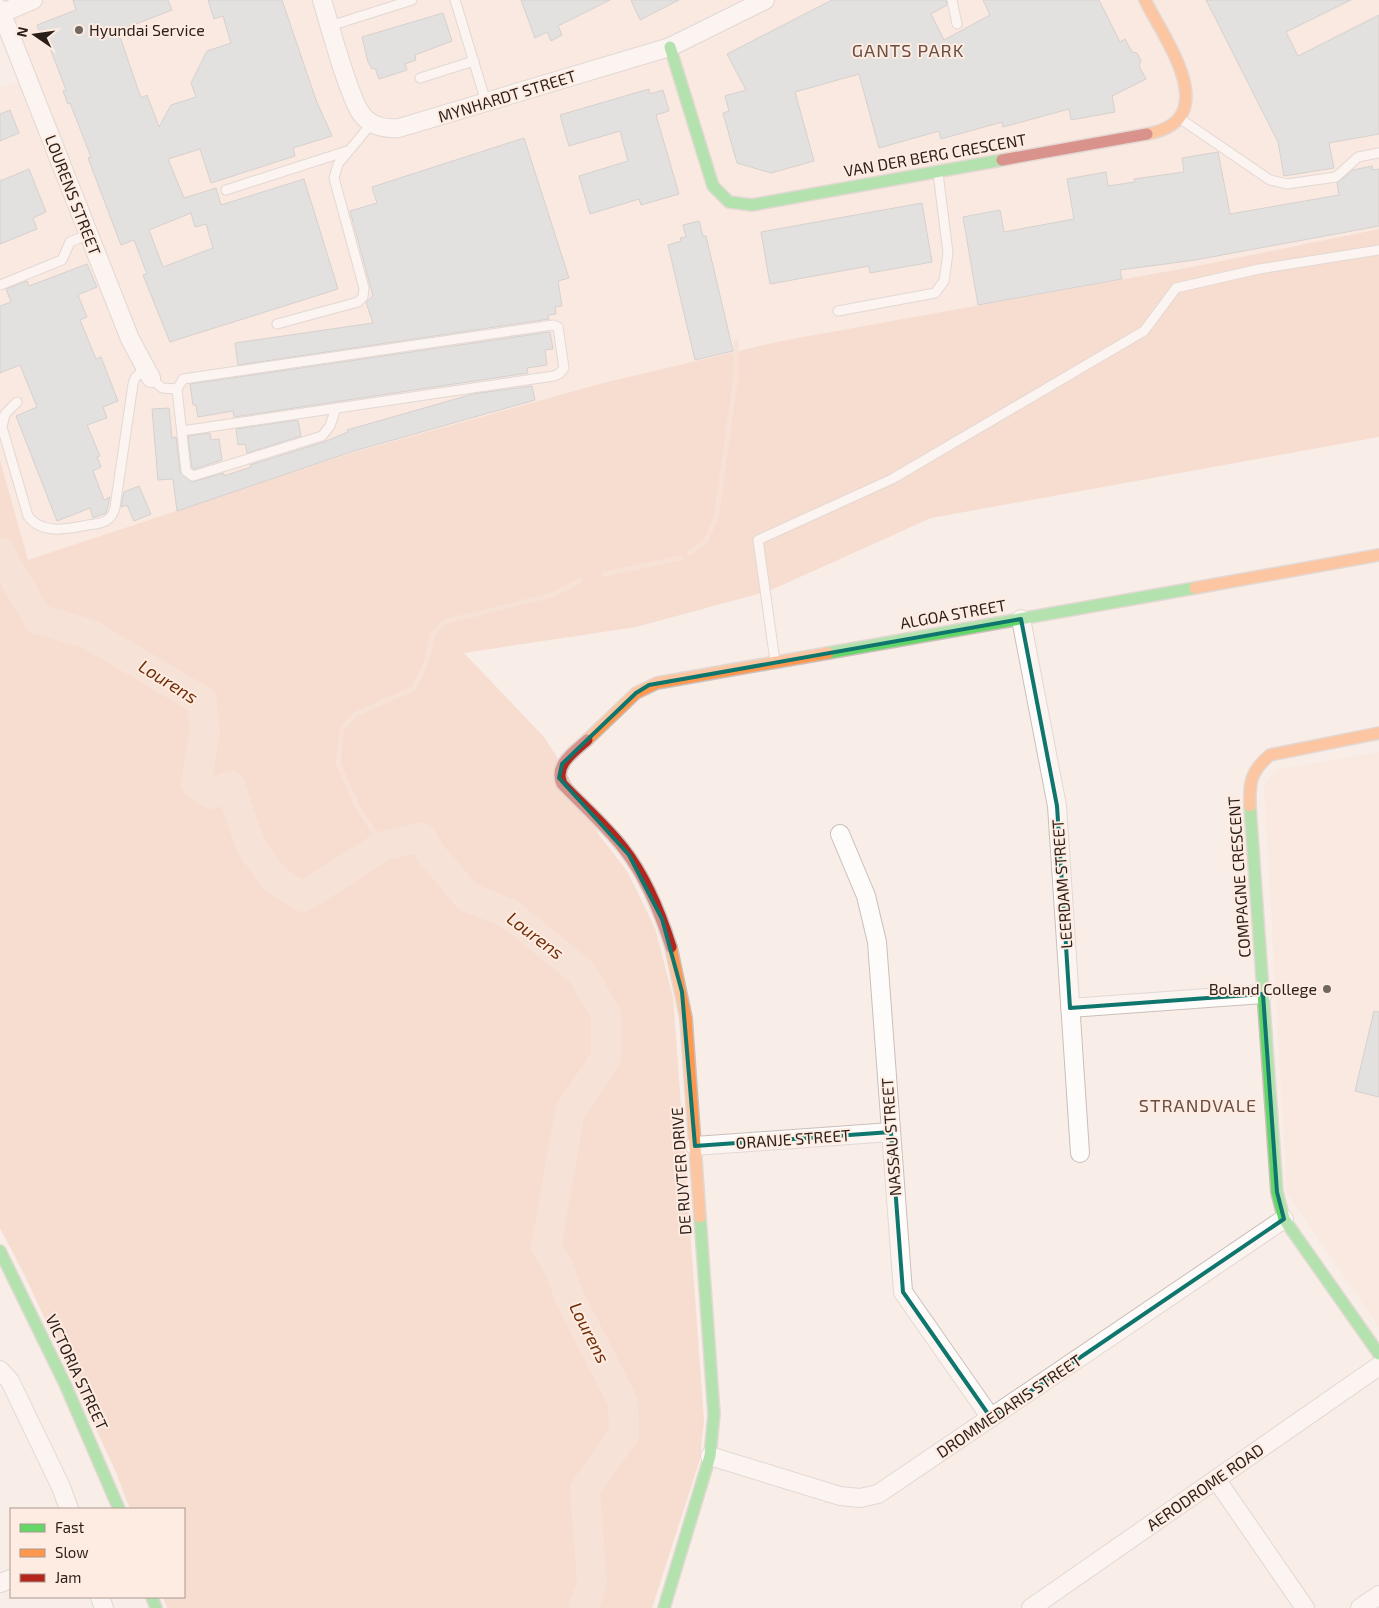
<svg xmlns="http://www.w3.org/2000/svg" width="1379" height="1608" viewBox="0 0 1379 1608" font-family="'Exo 2',sans-serif">
<style>
.built{fill:#fae4d9}
.green{fill:#f5c9b4}
.lines{fill:none;stroke-linecap:round;stroke-linejoin:round}
.stream{stroke:#f7d4c3;stroke-width:5}
.river{stroke:#f7d4c3;stroke-width:30}
.building{fill:#c8d3d8;stroke:#adaeae;fill-rule:evenodd}
.lane-casing{stroke:#cabfba;stroke-width:11}
.street-casing{stroke:#cabfba;stroke-width:20}
.fast-casing{stroke:#cabfba;stroke-width:14}
.slow-casing{stroke:#cabfba;stroke-width:14}
.jam-casing{stroke:#cabfba;stroke-width:14}
.lane{stroke:#fefcfb;stroke-width:9}
.street{stroke:#fefcfb;stroke-width:18}
.fast{stroke:#63d668;stroke-width:11}
.slow{stroke:#ff974d;stroke-width:11}
.jam{stroke:#b3261e;stroke-width:11}
.marked{fill:none;stroke:#0f766e;stroke-width:4;stroke-linejoin:round}
.poi-dot{fill:#716660;stroke:#feebe1;stroke-width:2}
.labels{text-anchor:middle;stroke-width:4;stroke-linejoin:round;paint-order:stroke}
.poi-label{font-size:16px;fill:#291e18;stroke:#feebe1;text-anchor:start}
.street-label{font-size:16px;fill:#291e18;stroke:#feebe1}
.neighbourhood-label{font-size:18px;letter-spacing:1px;fill:#6a4f43;stroke:#feebe1}
.water-label{font-size:18px;font-style:italic;fill:#702f07;stroke:#feebe1}
</style>
<rect width="100%" height="100%" fill="#f8ede7"/>
<path class="built" d="M 0,0 L 1379,0 L 1379,229 L 1197,266 L 781,341 L 603,383 L 355,452 L 28,561 L 0,460 L 0,88 L 18,81 L 0,35 Z
M 1379,752 L 1379,1327 L 1287,1193 L 1264,785 L 1276,770 Z"/>
<path class="green" d="M 1379,229 L 1379,437 L 931,518 L 769,591 L 636,627 L 464,653 L 544,737 L 562,765 L 599,835 L 627,871 L 655,928 L 673,997 L 704,1420 L 700,1459 L 652,1608 L 167,1608 L 163,1597 L 184,1597 L 184,1509 L 130,1509 L 115,1470 L 25,1276 L 0,1228 L 0,460 L 28,560 L 355,452 L 603,383 L 781,341 L 1197,266 Z"/>
<g class="lines">
<path class="stream" d="M 690,553 L 706,540 L 716,518 L 736,376 L 736,342
M 604,574 L 680,558
M 383,846 L 358,808 L 338,763 L 342,729 L 354,715 L 414,688 L 426,663 L 433,634 L 444,622 L 552,595 L 579,581"/>
<path class="river" d="M 0,553 L 38,619 L 89,634 L 202,701 L 205,732 L 196,783 L 211,794 L 230,786 L 251,846 L 274,879 L 303,897 L 383,846 L 421,837 L 432,855 L 468,897 L 510,914 L 581,972 L 606,1014 L 606,1058 L 570,1111 L 546,1247 L 559,1268 L 569,1296 L 623,1402 L 624,1434 L 585,1489 L 592,1583 L 584,1608"/>
</g>
<path class="building" d="M 73,0 L 168,0 L 172,10 L 118,31 L 141,98 L 147,95 L 159,127 L 171,105 L 196,97 L 191,83 L 207,51 L 231,43 L 223,16 L 214,19 L 208,0 L 282,0 L 316,100 L 332,136 L 293,148 L 295,156 L 211,183 L 200,149 L 168,159 L 184,198 L 216,188 L 221,205 L 304,179 L 338,289 L 170,342 L 143,275 L 147,274 L 134,240 L 121,245 L 88,158 L 91,157 L 70,103 L 68,104 L 63,91 L 66,90 L 45,35 L 41,37 L 37,25 L 76,10 ZM 191,213 L 195,227 L 206,224 L 213,248 L 163,267 L 149,230 Z
M 521,0 L 610,0 L 558,26 L 562,35 L 551,41 L 547,32 L 535,38 Z
M 631,0 L 679,0 L 640,20 Z
M 832,0 L 946,0 L 947,5 L 931,14 L 944,40 L 990,15 L 983,0 L 1099,0 L 1120,42 L 1125,39 L 1132,52 L 1137,53 L 1141,61 L 1139,66 L 1146,79 L 1112,96 L 1115,112 L 1071,120 L 1069,109 L 1003,127 L 1002,122 L 941,139 L 939,131 L 879,148 L 859,74 L 795,92 L 814,161 L 771,173 L 737,163 L 723,113 L 729,111 L 725,96 L 746,90 L 727,54 Z
M 1206,0 L 1351,0 L 1286,32 L 1298,56 L 1379,15 L 1379,134 L 1329,143 L 1334,168 L 1284,176 L 1278,142 Z
M 443,13 L 452,41 L 415,55 L 416,60 L 405,64 L 407,70 L 379,79 L 375,68 L 372,69 L 368,62 L 362,37 Z
M 649,89 L 650,94 L 663,90 L 669,111 L 656,115 L 679,194 L 641,205 L 639,199 L 590,214 L 579,176 L 628,161 L 620,131 L 569,146 L 560,115 Z
M 10,110 L 19,133 L 0,141 L 0,114 Z
M 524,138 L 569,278 L 558,281 L 562,306 L 555,307 L 556,314 L 548,315 L 549,319 L 238,365 L 235,343 L 373,323 L 366,302 L 373,296 L 350,211 L 377,203 L 372,187 Z
M 1218,152 L 1230,214 L 1339,195 L 1337,183 L 1353,170 L 1372,166 L 1373,170 L 1379,169 L 1379,226 L 1195,260 L 1120,270 L 1122,279 L 978,305 L 963,217 L 1000,210 L 1004,232 L 1074,219 L 1067,179 L 1106,172 L 1108,186 L 1135,182 L 1134,179 L 1184,172 L 1182,158 Z
M 29,169 L 46,212 L 33,218 L 37,229 L 0,244 L 0,181 Z
M 922,203 L 932,262 L 870,273 L 869,266 L 770,284 L 761,232 Z
M 699,221 L 703,236 L 706,236 L 733,351 L 695,360 L 668,245 L 681,241 L 680,238 L 686,237 L 683,225 Z
M 87,264 L 97,287 L 78,295 L 87,317 L 80,320 L 96,359 L 101,357 L 118,401 L 103,407 L 107,418 L 87,425 L 100,456 L 97,457 L 101,467 L 93,471 L 104,500 L 110,497 L 106,513 L 93,518 L 90,508 L 57,521 L 16,416 L 37,407 L 20,365 L 0,373 L 0,306 L 11,302 L 6,289 L 27,281 L 29,286 Z
M 550,332 L 553,349 L 545,350 L 547,365 L 527,368 L 528,373 L 234,417 L 233,411 L 198,417 L 196,405 L 193,405 L 190,384 Z
M 532,386 L 535,400 L 354,451 L 177,511 L 173,479 L 158,480 L 152,409 L 169,408 L 172,438 L 176,437 L 180,472 L 192,482 L 224,473 L 224,476 L 251,467 L 250,465 L 324,442 L 348,432 L 347,430 L 473,394 Z
M 298,420 L 301,436 L 247,453 L 245,444 L 238,445 L 236,429 Z
M 210,433 L 211,440 L 219,439 L 222,460 L 194,469 L 192,468 L 188,436 Z
M 139,486 L 151,514 L 134,521 L 127,505 L 121,507 L 124,492 Z
M 1374,1011 L 1379,1012 L 1379,1097 L 1355,1091 Z"/>
<g class="lines">
<g class="lane-casing">
<path id="lane" d="M 455,0 L 486,102
M 952,0 L 957,24
M 330,26 L 412,0
M 420,78 L 474,61
M 1182,120 L 1270,180 L 1287,184 L 1336,177 L 1358,157 L 1379,153
M 226,190 L 347,151
M 0,285 L 62,260 L 70,242 L 89,234
M 838,311 L 935,293 L 944,281 L 948,253 L 938,173
M 277,324 L 358,302 L 363,297 L 364,288 L 334,178 L 338,164 L 372,123
M 151,378 L 162,388 L 177,389
M 17,402 L 5,414 L 2,427 L 28,516 C 42,535 67,529 88,525 C 94,524 102,524 107,520 C 112,517 114,512 115,507 L 133,384 L 135,378 L 145,368
M 182,431 L 554,376 L 559,374 L 564,368 L 558,327 L 553,325 L 183,379 L 177,389 L 186,471 L 193,476 L 322,436 L 330,426 L 336,408
M 775,661 L 758,540 L 892,479 L 1144,331 L 1176,288 L 1259,269 L 1379,250"/>
</g>
<g class="street-casing">
<path id="street" d="M 322,0 C 329,23 350,102 363,116 C 373,127 385,129 399,128 L 670,47 L 765,0
M 0,9 L 130,339 L 151,378
M 2,13 L 33,0
M 1021,619 L 1057,806 L 1080,1153
M 840,834 L 866,896 L 877,942 L 903,1292 L 991,1418
M 1070,1008 L 1263,994
M 695,1146 L 891,1132
M 0,1370 L 10,1381 L 61,1487 L 69,1509
M 710,1456 L 840,1496 L 860,1498 L 878,1494 L 1284,1219
M 1216,1479 L 1305,1608
M 0,1583 L 11,1579
M 100,1597 L 104,1608
M 1031,1608 L 1379,1366
M 1360,1608 L 1379,1595"/>
</g>
<g class="fast-casing">
<path id="fast" d="M 670,47 L 713,186 L 729,202 L 752,205 L 1002,160
M 828,653 L 1195,588
M 1250,806 L 1277,1192 L 1284,1219 L 1379,1354
M 0,1251 L 65,1384 L 119,1509
M 152,1597 L 156,1608
M 664,1608 L 710,1456 L 714,1414 L 700,1217"/>
</g>
<g class="slow-casing">
<path id="slow" d="M 1145,0 C 1165,40 1225,120 1147,134
M 1195,588 L 1379,555
M 587,740 L 636,693 L 657,683 L 828,653
M 1250,806 C 1249,782 1251,771 1270,755 L 1379,733
M 671,947 L 686,1018 L 700,1217"/>
</g>
<g class="jam-casing">
<path id="jam" d="M 1002,160 L 1147,134
M 587,740 C 575,751 553,765 562,784 C 582,805 605,825 623,848 C 646,877 660,912 671,947"/>
</g>
<use href="#lane" class="lane"/>
<use href="#street" class="street"/>
<use href="#fast" class="fast"/>
<use href="#slow" class="slow"/>
<use href="#jam" class="jam"/>
</g>
<path d="M0 0H1379V1608H0ZM 1021,619 L 1057,806 L 1070,1008 L 1263,994 L 1277,1192 L 1284,1219 L 991,1418 L 903,1292 L 891,1132 L 695,1146 L 682,992 L 662,919 L 629,855 L 559,778 L 562,764 L 636,693 L 649,685 Z" fill="#f8ede7" fill-opacity=".55" fill-rule="evenodd"/>
<path class="marked" d="M 1021,619 L 1057,806 L 1070,1008 L 1263,994 L 1277,1192 L 1284,1219 L 991,1418 L 903,1292 L 891,1132 L 695,1146 L 682,992 L 662,919 L 629,855 L 559,778 L 562,764 L 636,693 L 649,685 Z"/>
<g class="poi-dot">
<circle cx="79" cy="30" r="5"/>
<circle cx="1327" cy="989" r="5"/>
</g>
<g class="labels">
<g class="poi-label">
<text x="89" y="36">Hyundai Service</text>
<text x="1317" y="995" text-anchor="end">Boland College</text>
</g>
<g class="street-label">
<text transform="translate(507 96) rotate(-17)" y="6">MYNHARDT STREET</text>
<text transform="translate(935 155) rotate(-10)" y="6">VAN DER BERG CRESCENT</text>
<text transform="translate(73 195) rotate(69)" y="6">LOURENS STREET</text>
<text transform="translate(953 614) rotate(-10)" y="6">ALGOA STREET</text>
<text transform="translate(1239 877) rotate(-94)" y="6">COMPAGNE CRESCENT</text>
<text transform="translate(1062 884) rotate(-94)" y="6">LEERDAM STREET</text>
<text transform="translate(891 1137) rotate(-94)" y="6">NASSAU STREET</text>
<text transform="translate(793 1139) rotate(-4)" y="6">ORANJE STREET</text>
<text transform="translate(681 1171) rotate(-94)" y="6">DE RUYTER DRIVE</text>
<text transform="translate(77 1372) rotate(65)" y="6">VICTORIA STREET</text>
<text transform="translate(1009 1406) rotate(-34)" y="6">DROMMEDARIS STREET</text>
<text transform="translate(1205 1487) rotate(-35)" y="6">AERODROME ROAD</text>
</g>
<g class="neighbourhood-label">
<text x="908" y="57">GANTS PARK</text>
<text x="1198" y="1112">STRANDVALE</text>
</g>
<g class="water-label">
<text transform="translate(168 682) rotate(32)" y="6">Lourens</text>
<text transform="translate(535 936) rotate(37)" y="6">Lourens</text>
<text transform="translate(589 1333) rotate(63)" y="6">Lourens</text>
</g>
</g>
<rect x="10" y="1508" width="175" height="90" fill="#feebe1" stroke="#a99991"/>
<rect x="20" y="1524" width="25" height="8" fill="#63d668" stroke="#a99991"/>
<text x="55" y="1533" font-size="15" fill="#291e18">Fast</text>
<rect x="20" y="1549" width="25" height="8" fill="#ff974d" stroke="#a99991"/>
<text x="55" y="1558" font-size="15" fill="#291e18">Slow</text>
<rect x="20" y="1574" width="25" height="8" fill="#b3261e" stroke="#a99991"/>
<text x="55" y="1583" font-size="15" fill="#291e18">Jam</text>
<g transform="translate(35 35) rotate(283)" stroke="#feebe1" stroke-width="4" paint-order="stroke">
<path d="M0-4L9 19L0 12L-9 19Z" fill="#291e18"/>
<text y="-8" font-size="14" font-weight="bold" text-anchor="middle" fill="#291e18">N</text>
</g>
</svg>
